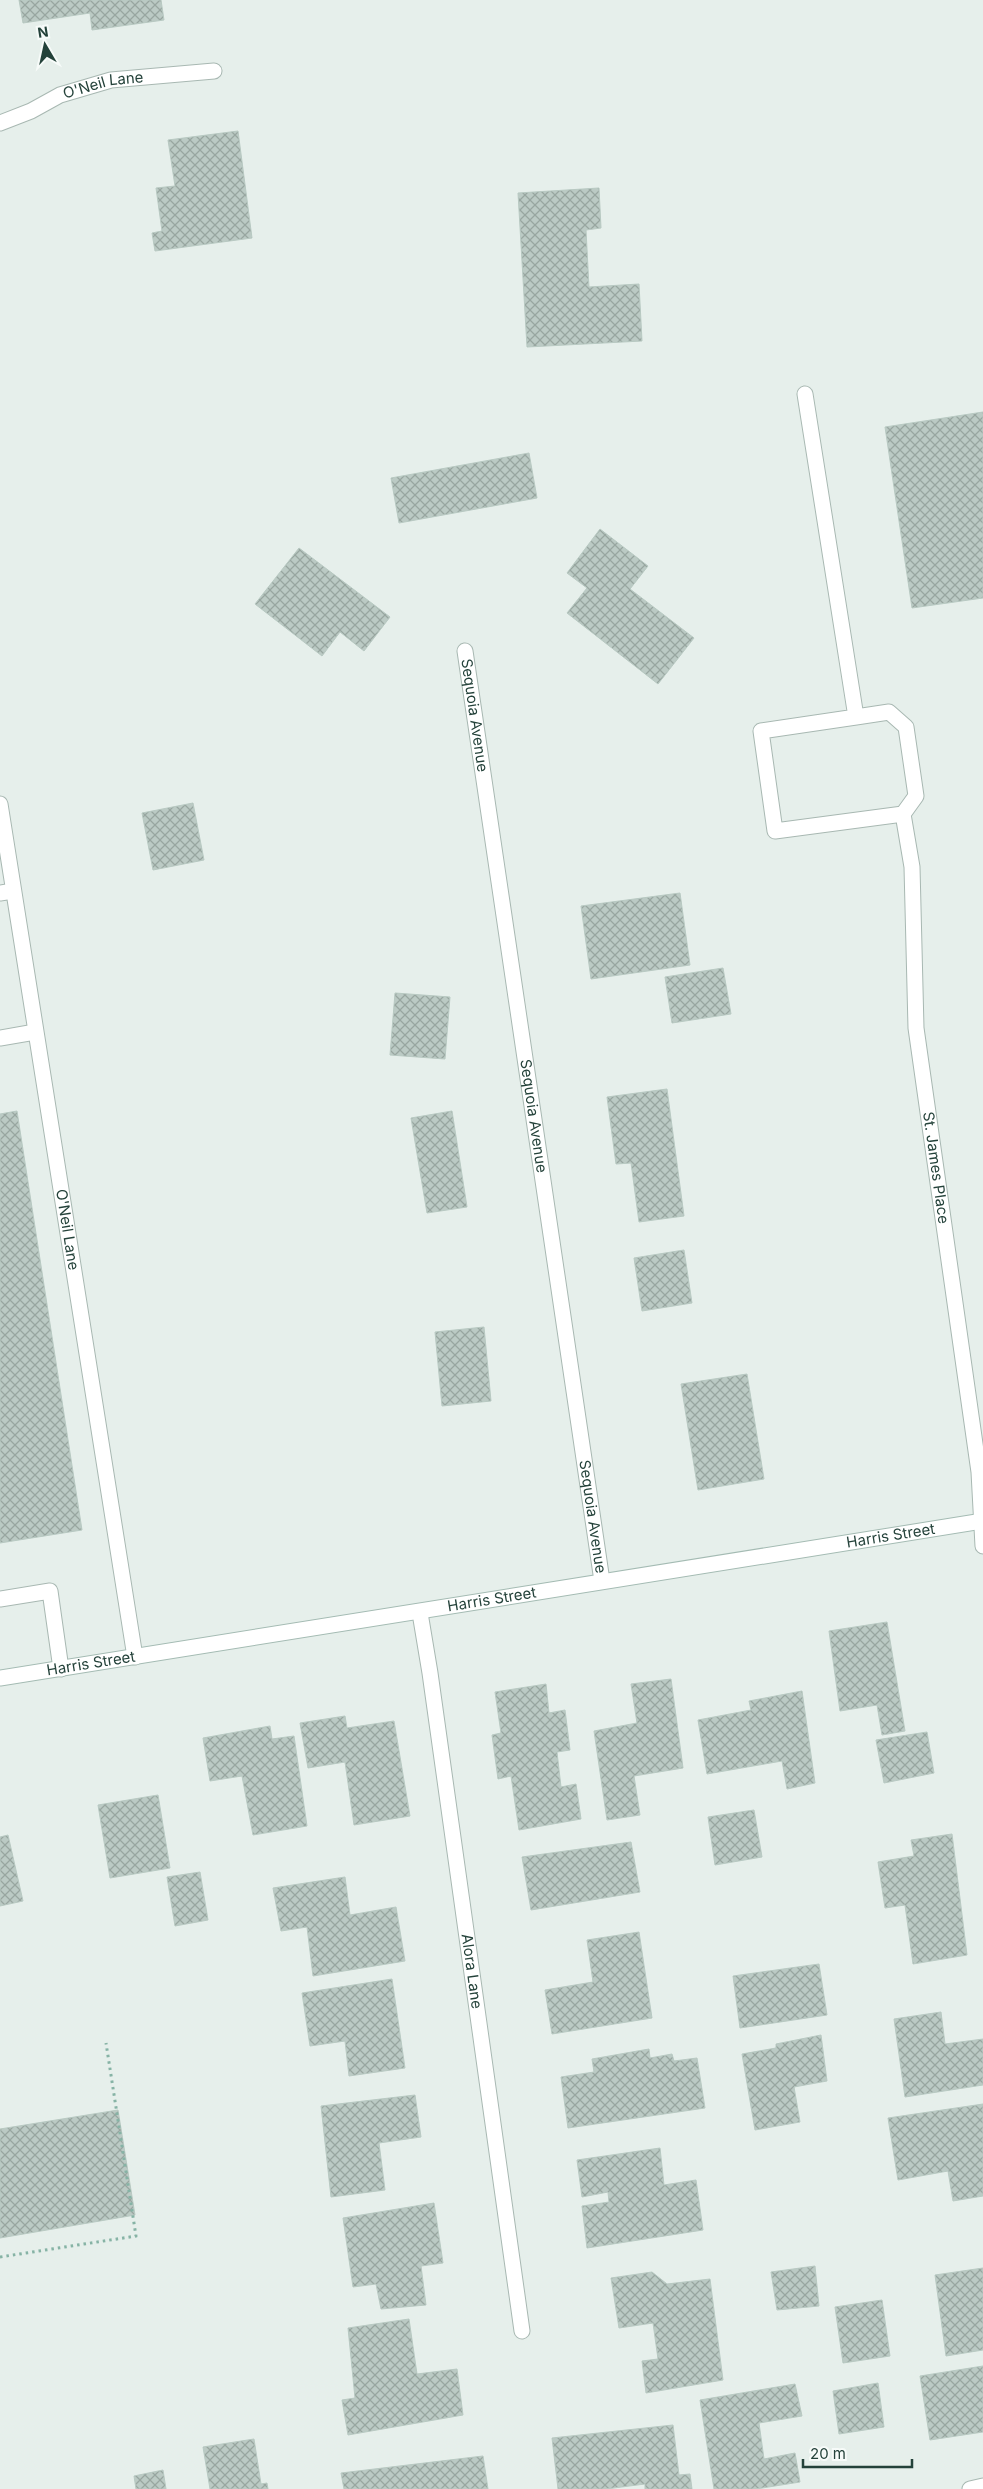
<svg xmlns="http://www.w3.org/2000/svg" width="983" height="2489" viewBox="0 0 983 2489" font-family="Inter,sans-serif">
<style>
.building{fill:url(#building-cross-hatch);stroke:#b8c9c2}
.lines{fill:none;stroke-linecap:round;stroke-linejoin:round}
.service-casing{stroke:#a8b8b2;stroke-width:17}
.minor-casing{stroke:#a8b8b2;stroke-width:17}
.secondary-casing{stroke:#a4bbb3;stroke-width:17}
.path{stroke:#86b3a5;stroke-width:3;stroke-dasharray:2.5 4;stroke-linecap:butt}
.service{stroke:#fff;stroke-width:15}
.minor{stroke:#fff;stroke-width:15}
.secondary{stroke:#fff;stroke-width:15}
.labels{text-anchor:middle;stroke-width:4;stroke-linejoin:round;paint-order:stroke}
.street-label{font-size:15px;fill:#24423a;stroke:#f7fbf9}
</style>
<defs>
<pattern id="building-cross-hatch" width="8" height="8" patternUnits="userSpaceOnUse" patternTransform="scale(1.25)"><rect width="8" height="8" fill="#bbcac4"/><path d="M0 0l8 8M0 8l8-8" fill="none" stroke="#98a6a0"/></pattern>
</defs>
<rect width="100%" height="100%" fill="#e6efeb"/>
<path class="building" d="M 19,0 L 161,0 L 164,20 L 92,30 L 90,13 L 23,23 Z
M 238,131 L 252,238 L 155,251 L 152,233 L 162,231 L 156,188 L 175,186 L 168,140 Z
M 599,188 L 601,228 L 586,230 L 589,287 L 639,284 L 642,341 L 527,347 L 518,193 Z
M 983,412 L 983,598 L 912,608 L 885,427 Z
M 529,453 L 537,498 L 399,523 L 391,478 Z
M 600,529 L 648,566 L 630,589 L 694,638 L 658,684 L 567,613 L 587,588 L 567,573 Z
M 299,548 L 390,617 L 364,651 L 340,632 L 322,656 L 255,604 Z
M 193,803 L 204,860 L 153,870 L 142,813 Z
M 680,893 L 690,965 L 591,979 L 581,906 Z
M 723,968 L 731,1014 L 672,1023 L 665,977 Z
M 395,993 L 450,997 L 445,1059 L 390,1055 Z
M 667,1089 L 684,1216 L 639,1222 L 631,1163 L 616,1164 L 607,1097 Z
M 17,1111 L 82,1530 L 0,1543 L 0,1114 Z
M 452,1111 L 467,1207 L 427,1213 L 411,1118 Z
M 684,1250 L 692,1303 L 642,1311 L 634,1258 Z
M 484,1327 L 491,1401 L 442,1406 L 435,1332 Z
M 747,1374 L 764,1479 L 698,1490 L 681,1384 Z
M 887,1622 L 905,1731 L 882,1735 L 877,1705 L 840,1711 L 829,1631 Z
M 671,1679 L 683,1768 L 634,1776 L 640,1815 L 607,1820 L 594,1731 L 637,1723 L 631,1684 Z
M 546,1684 L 549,1713 L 565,1710 L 570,1750 L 557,1752 L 561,1787 L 576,1784 L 581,1819 L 519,1830 L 511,1776 L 498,1779 L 492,1735 L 501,1733 L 495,1692 Z
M 802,1691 L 815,1783 L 787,1789 L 782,1761 L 707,1774 L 698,1720 L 751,1710 L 749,1701 Z
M 345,1716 L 347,1728 L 394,1721 L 410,1816 L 354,1825 L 345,1762 L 308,1768 L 300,1723 Z
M 270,1726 L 272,1739 L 294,1736 L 307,1826 L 253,1835 L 242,1776 L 210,1781 L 203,1738 Z
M 927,1732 L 934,1773 L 884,1783 L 876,1740 Z
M 158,1795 L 170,1868 L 110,1878 L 98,1805 Z
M 754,1810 L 762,1857 L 715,1865 L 708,1817 Z
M 952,1834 L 967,1955 L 913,1964 L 905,1905 L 885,1908 L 878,1862 L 914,1856 L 911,1840 Z
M 8,1835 L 23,1901 L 0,1906 L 0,1837 Z
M 631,1842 L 640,1892 L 531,1910 L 522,1857 Z
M 200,1872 L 208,1920 L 175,1926 L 167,1877 Z
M 345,1877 L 350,1915 L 396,1907 L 405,1961 L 313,1976 L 307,1927 L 281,1931 L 273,1888 Z
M 639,1932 L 652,2018 L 552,2034 L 545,1990 L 593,1982 L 587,1940 Z
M 819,1964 L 827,2015 L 740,2028 L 733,1976 Z
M 392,1979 L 405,2068 L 349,2076 L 345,2041 L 310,2046 L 302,1993 Z
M 941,2012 L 945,2044 L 983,2039 L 983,2085 L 905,2097 L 894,2019 Z
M 821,2035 L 827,2081 L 794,2087 L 800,2122 L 755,2130 L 742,2054 L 776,2048 L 776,2044 Z
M 649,2049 L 650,2058 L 672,2054 L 674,2061 L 697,2058 L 705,2108 L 568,2128 L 561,2077 L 594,2072 L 592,2059 Z
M 415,2095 L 421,2137 L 379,2143 L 385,2190 L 331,2197 L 321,2106 Z
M 983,2104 L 983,2196 L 953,2201 L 948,2171 L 898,2180 L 888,2118 Z
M 118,2110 L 135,2215 L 0,2238 L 0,2129 Z
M 660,2148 L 664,2185 L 696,2180 L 703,2230 L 587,2248 L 582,2206 L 609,2202 L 608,2192 L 582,2197 L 577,2160 Z
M 434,2203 L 443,2263 L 421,2266 L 426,2305 L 381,2309 L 376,2284 L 353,2287 L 343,2218 Z
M 815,2266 L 819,2306 L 777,2310 L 771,2272 Z
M 983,2268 L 983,2350 L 946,2356 L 935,2275 Z
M 652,2272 L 667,2284 L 710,2279 L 723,2380 L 646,2393 L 642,2361 L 658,2359 L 653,2323 L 619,2328 L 611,2278 Z
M 882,2300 L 890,2356 L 843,2363 L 835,2307 Z
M 409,2319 L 417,2374 L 457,2369 L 463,2415 L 348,2435 L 342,2400 L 355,2398 L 348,2328 Z
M 983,2366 L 983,2432 L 930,2440 L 920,2376 Z
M 878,2383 L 884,2427 L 839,2434 L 833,2391 Z
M 795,2384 L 802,2416 L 759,2423 L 764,2459 L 795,2453 L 800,2482 L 756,2489 L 714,2489 L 700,2400 Z
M 673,2425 L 679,2475 L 690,2474 L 692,2489 L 645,2489 L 645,2484 L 606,2489 L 558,2489 L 552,2438 Z
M 254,2439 L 261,2484 L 267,2483 L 268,2489 L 210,2489 L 203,2447 Z
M 483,2456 L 488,2489 L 344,2489 L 341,2473 Z
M 163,2470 L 166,2489 L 136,2489 L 134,2476 Z"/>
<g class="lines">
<g class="service-casing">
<path id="service" d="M 805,394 L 856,717 L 761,731 L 775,831 L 903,814 L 916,796 L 906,727 L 889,712 L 856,717
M 0,893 L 13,891
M 0,1038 L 35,1032
M 0,1599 L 50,1591 L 61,1669"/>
</g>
<g class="minor-casing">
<g id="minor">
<path id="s1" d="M 0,123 L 31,111 L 60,95 L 111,80 L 214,71"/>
<path id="s2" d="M 465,651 L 602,1581"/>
<path id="s3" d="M 0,804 L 135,1657"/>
<path id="s4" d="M 903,814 L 912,867 L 916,1028 L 979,1472 L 983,1546"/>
<path id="s5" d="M 420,1613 L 430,1673 L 522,2331"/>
<path d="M 970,2489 L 983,2486"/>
</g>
</g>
<g class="secondary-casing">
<g id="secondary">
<path id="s6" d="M 0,1678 L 983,1521"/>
</g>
</g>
<path class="path" d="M 0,2257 L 136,2236 L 106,2043"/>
<use href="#service" class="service"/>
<use href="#minor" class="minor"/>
<use href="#secondary" class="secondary"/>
</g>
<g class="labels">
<g class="street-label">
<text dy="5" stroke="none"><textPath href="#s1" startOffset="111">O'Neil Lane</textPath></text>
<text dy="5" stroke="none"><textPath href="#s2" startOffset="65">Sequoia Avenue</textPath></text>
<text dy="5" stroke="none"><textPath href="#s2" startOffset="470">Sequoia Avenue</textPath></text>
<text dy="5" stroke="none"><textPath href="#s4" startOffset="356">St. James Place</textPath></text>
<text dy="5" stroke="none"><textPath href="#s3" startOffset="431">O'Neil Lane</textPath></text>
<text dy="5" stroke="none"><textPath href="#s2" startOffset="875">Sequoia Avenue</textPath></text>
<text dy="5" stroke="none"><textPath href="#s6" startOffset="902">Harris Street</textPath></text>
<text dy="5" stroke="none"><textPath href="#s6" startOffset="498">Harris Street</textPath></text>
<text dy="5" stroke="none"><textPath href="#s6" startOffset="92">Harris Street</textPath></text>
<text dy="5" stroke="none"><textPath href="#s5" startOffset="362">Alora Lane</textPath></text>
</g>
</g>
<g transform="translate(45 45) rotate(351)" stroke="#f7fbf9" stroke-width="4" paint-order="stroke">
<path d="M0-4L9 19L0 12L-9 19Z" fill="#24423a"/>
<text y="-8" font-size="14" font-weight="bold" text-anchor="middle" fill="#24423a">N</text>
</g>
<path d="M803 2459v8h109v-8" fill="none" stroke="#24423a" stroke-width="2.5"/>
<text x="810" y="2459" font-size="15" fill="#24423a" stroke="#f7fbf9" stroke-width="4" paint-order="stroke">20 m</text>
</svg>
